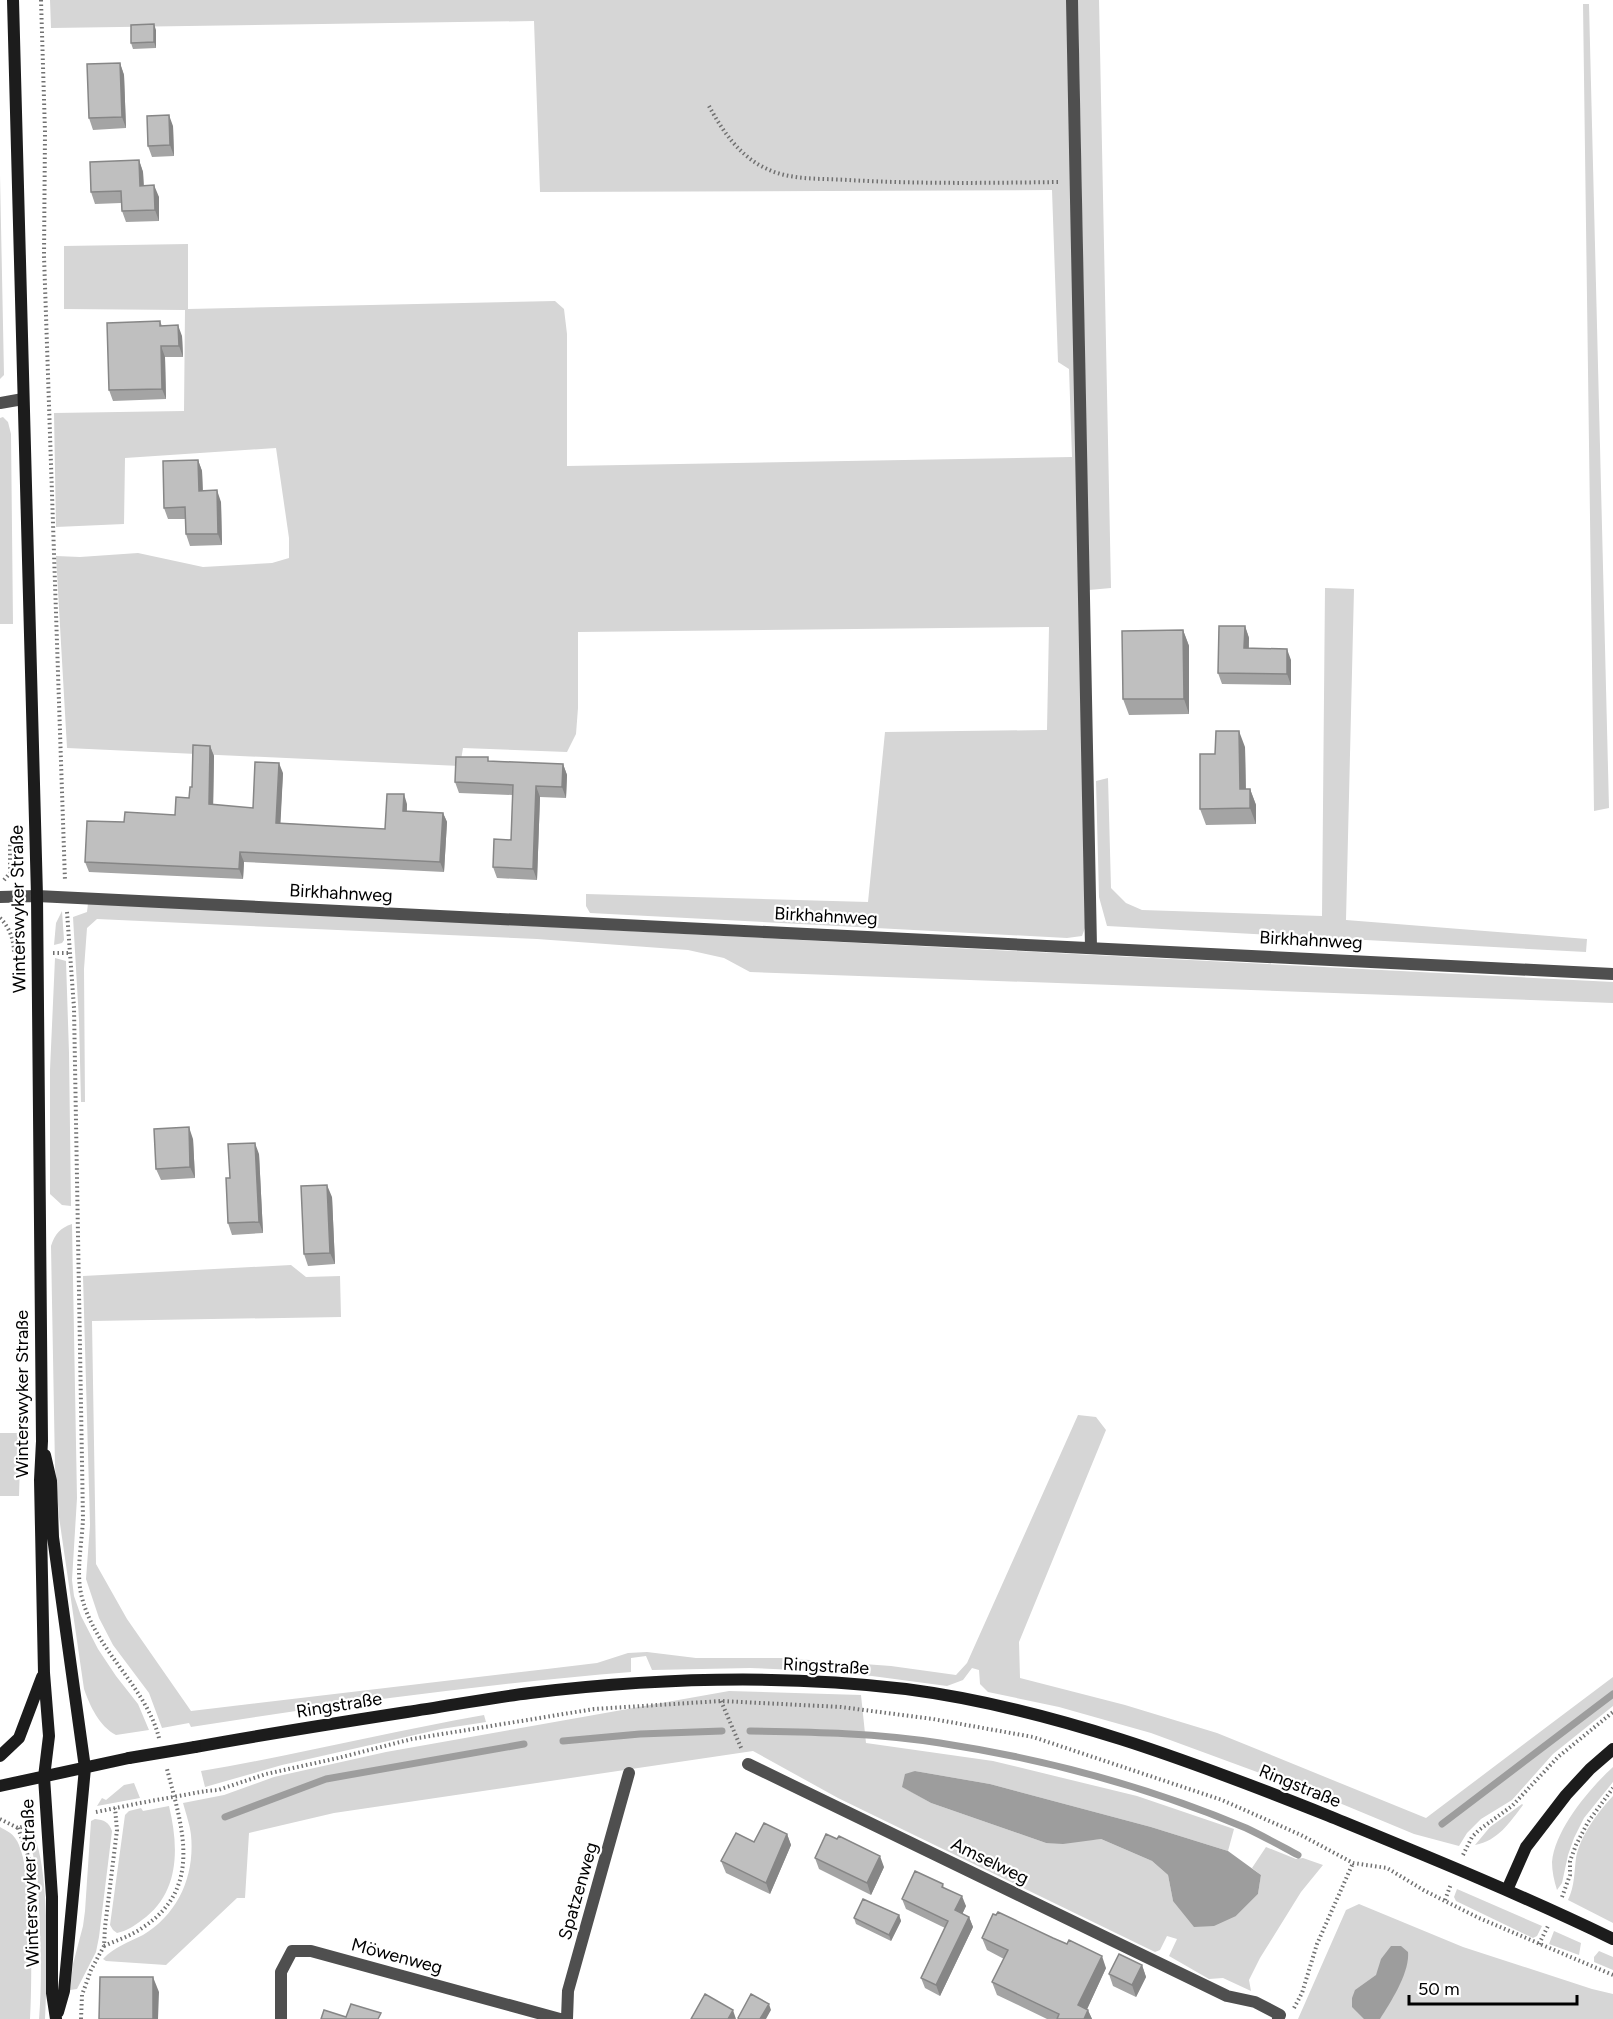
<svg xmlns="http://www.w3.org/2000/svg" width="1613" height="2019" viewBox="0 0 1613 2019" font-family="Figtree,sans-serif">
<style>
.green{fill:#d6d6d6}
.water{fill:#9d9d9d}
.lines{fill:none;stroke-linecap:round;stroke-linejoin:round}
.stream{stroke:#9d9d9d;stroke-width:7}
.path{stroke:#717171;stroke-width:4;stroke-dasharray:1.5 3;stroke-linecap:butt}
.street{stroke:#4f4f4f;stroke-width:12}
.secondary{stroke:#1c1c1c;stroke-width:12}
.path-bridge{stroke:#717171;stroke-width:4;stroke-dasharray:1.5 3;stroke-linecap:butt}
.secondary-bridge{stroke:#1c1c1c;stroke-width:12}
.wall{fill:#a4a4a4}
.shaded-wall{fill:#868686}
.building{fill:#bfbfbf;stroke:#868686;stroke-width:1.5}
.labels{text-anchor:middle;stroke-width:4.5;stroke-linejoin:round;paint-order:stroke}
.street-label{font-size:18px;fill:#000;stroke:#fff}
</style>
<rect width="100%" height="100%" fill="#fff"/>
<path class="green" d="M 50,0 L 1068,0 L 1085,928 L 1082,936 L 1067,938 L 590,913 L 586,906 L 586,894 L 868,902 L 885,732 L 1047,730 L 1049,627 L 578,632 L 578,708 L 576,734 L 567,752 L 463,748 L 460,766 L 67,748 L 56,556 L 80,557 L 138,553 L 203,567 L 272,563 L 289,558 L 289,538 L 276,448 L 125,458 L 124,524 L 56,527 L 54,413 L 184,411 L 185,310 L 64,309 L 64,246 L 188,244 L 188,309 L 555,301 L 564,309 L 567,334 L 567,466 L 1072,457 L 1069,369 L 1058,362 L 1052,190 L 540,192 L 534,21 L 51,28 Z
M 1078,0 L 1099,0 L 1111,588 L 1089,590 Z
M 1583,4 L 1589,4 L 1609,808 L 1594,811 Z
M 0,175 L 4,375 L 0,379 Z
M 3,417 L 8,422 L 11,434 L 13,624 L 0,624 L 0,418 Z
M 1325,588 L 1354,589 L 1346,920 L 1587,939 L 1586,952 L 1107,926 L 1099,897 L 1096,781 L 1108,778 L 1111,888 L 1126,903 L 1142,910 L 1322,916 Z
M 88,903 L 1613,982 L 1613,1003 L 750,972 L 724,958 L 688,950 L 537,939 L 97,919 L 87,928 L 84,969 L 85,1102 L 81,1102 L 79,1020 L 73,917 L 87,912 Z
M 62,911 L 64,940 L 62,943 L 54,945 L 56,923 Z
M 55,958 L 66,961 L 69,1053 L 71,1206 L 62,1205 L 50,1194 L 50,1070 Z
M 72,1224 L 77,1498 L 72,1580 L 74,1596 L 81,1616 L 98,1649 L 116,1676 L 138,1704 L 149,1730 L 116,1735 C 99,1726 90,1706 84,1689 L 59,1517 L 55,1467 L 51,1246 C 55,1234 60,1228 72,1224 Z
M 291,1265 L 306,1277 L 340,1276 L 341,1317 L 92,1321 L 96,1564 L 127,1619 L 191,1711 L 547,1669 L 597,1663 L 628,1653 L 647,1652 L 696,1658 L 782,1658 L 891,1666 L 956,1675 L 967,1663 L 1078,1415 L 1096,1417 L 1106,1430 L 1019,1642 L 1020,1678 L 1125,1705 L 1217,1733 L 1426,1818 L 1613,1677 L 1613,1706 L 1553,1754 L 1512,1800 L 1481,1819 L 1467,1833 L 1459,1846 L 1414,1834 L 1325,1797 L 1151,1733 L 1059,1707 L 988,1692 L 980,1684 L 979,1670 L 972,1668 L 963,1680 L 947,1686 L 872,1676 L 819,1671 L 750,1668 L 652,1670 L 646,1656 L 631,1658 L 631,1672 C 483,1684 337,1704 191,1727 L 189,1723 L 162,1728 L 149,1693 L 113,1645 L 99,1618 L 86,1579 L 90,1525 L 83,1276 Z
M 0,1433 L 21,1433 L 19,1496 L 0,1496 Z
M 729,1691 L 861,1695 L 866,1743 L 993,1761 L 1137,1796 L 1234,1829 L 1228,1851 L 1151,1827 L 990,1784 L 915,1771 L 903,1787 L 931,1803 L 1046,1843 L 1101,1839 L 1152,1861 L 1168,1875 L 1173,1901 L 1236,1916 L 1258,1894 L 1261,1875 L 1252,1868 L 1266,1847 L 1296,1859 L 1303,1858 L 1323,1865 L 1301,1892 L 1260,1958 L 1249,1980 L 1251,1991 L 1223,1978 L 1209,1979 L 1169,1956 L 1177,1939 L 1167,1936 L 1160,1950 L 1155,1952 L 838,1798 L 753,1751 L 334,1813 L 249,1833 L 245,1898 L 237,1898 L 166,1965 L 106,1961 L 103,1959 C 114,1947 129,1942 143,1935 C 178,1914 195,1876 191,1835 C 190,1825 186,1814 183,1803 L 224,1795 L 274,1777 L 386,1752 Z
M 484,1715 L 486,1722 L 441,1729 L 282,1765 L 205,1787 L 201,1771 C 296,1755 389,1732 484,1715 Z
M 1613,1767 L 1613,1782 L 1584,1818 L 1574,1838 L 1568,1855 L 1562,1883 L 1557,1890 C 1554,1881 1552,1871 1552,1862 C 1555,1829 1590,1788 1613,1767 Z
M 134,1783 L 140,1798 L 97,1806 L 102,1798 L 106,1800 L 124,1785 Z
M 1613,1796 L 1613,1923 L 1568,1900 C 1575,1885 1574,1873 1576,1858 C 1580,1836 1598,1812 1613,1796 Z
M 1522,1804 L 1523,1805 C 1510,1822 1498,1841 1475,1845 L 1490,1827 Z
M 169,1806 C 179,1847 180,1893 142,1920 C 134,1926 127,1931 117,1933 L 113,1930 L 110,1925 L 125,1815 L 129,1811 L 141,1808 L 143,1811 Z
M 95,1819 C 104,1820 109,1822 112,1831 L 99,1937 L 96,1952 L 77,1989 L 70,1990 L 73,1964 L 83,1926 L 85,1911 L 91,1821 Z
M 0,1827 C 5,1830 12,1833 15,1838 C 34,1861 32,1986 30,2019 L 0,2019 Z
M 31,1830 C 51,1861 47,1979 45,2019 L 39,2019 C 42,1983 41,1947 39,1911 C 38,1885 38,1860 26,1837 Z
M 1457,1889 L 1542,1926 L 1537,1936 L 1533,1938 L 1456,1901 L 1454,1897 Z
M 1359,1904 L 1463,1947 L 1592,1989 L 1613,1994 L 1613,2019 L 1298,2019 L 1346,1910 Z
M 1554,1931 L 1581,1943 L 1579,1955 L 1549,1944 Z
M 1599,1951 L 1613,1957 L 1613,1970 L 1594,1962 L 1594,1957 Z"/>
<path class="water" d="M 915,1771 L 990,1784 L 1151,1827 L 1228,1851 L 1261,1875 L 1258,1894 L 1236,1916 L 1214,1926 L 1194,1927 L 1173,1901 L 1168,1875 L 1152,1861 L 1101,1839 L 1063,1844 L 1046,1843 L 931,1803 L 902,1787 L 905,1774 Z
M 1391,1946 L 1401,1946 L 1408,1952 C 1410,1972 1391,2002 1380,2019 L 1364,2019 L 1352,2007 L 1352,1998 L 1355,1990 L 1376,1975 L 1381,1959 Z"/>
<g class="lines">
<path class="stream" d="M 750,1731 C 813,1732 878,1733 940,1743 C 1044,1759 1149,1787 1246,1828 C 1263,1836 1281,1846 1298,1855
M 563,1741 L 640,1734 L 722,1731
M 225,1817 L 326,1779 L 524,1744
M 1442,1824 L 1613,1694"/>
<path class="path" d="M 41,0 L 45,132 L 44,256 L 65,881
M 709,106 C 722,130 738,154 763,167 C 789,181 819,178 848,180 C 918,184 988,183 1059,182
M 4,880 L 10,873 L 10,839 L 20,839
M 67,912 L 74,1008 L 83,1519 C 82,1541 77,1566 80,1588 C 89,1646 145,1683 159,1738
M 0,918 C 10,928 14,940 14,954 L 22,954
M 53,953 L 71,953
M 721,1701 L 742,1750
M 206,1791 L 218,1790 L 266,1774 L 338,1758 L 412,1739 L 594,1709 L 721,1701 L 841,1707 L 933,1719 L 1033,1737 L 1222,1800 L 1301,1835 L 1353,1863 L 1387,1868 L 1425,1891 L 1479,1918 L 1613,1975
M 96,1812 L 140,1803
M 0,1819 L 18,1828 L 30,1825
M 18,1828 L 31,1864
M 1463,1855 L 1472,1837 L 1479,1830 L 1512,1806 L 1558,1757 L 1613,1712
M 1562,1897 L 1570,1875 L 1570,1861 L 1576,1845 L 1588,1822 L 1613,1788
M 1445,1900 L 1451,1884
M 1539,1944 L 1548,1926
M 104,1946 C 117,1940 131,1936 142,1928 C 204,1888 182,1827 167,1769
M 1294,2008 L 1302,1993 L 1317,1944 L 1353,1863
M 81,2019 L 82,1995 L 91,1970 L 104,1946 L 105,1927 L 117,1830 L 115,1808"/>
<path class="street" d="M 1072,0 L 1091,947
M 0,403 L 23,399
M 0,897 L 37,896 L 1613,974
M 748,1764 L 1227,1996 L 1255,2002 L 1280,2015 L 1278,2019
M 281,2019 L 281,1972 L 292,1951 L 311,1951 L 560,2019
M 567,2019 L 568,1991 L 629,1773"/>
<path class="secondary" d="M 13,0 L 37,896 L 42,1441 L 40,1480 L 44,1673 L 49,1736 L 44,1777 L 52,1897 L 52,1993 L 56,2019
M 45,1455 L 51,1481 L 53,1537 L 85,1768 L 64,1991 L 58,2012
M 195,1747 C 266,1734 336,1723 407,1712 C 448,1706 489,1698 530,1693 C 654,1678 782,1674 906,1689 C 1051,1708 1194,1762 1329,1816 C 1424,1855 1520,1894 1613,1939
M 0,1756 L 19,1738 L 42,1677
M 0,1786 L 129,1758
M 1507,1890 L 1526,1847 L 1566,1795 L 1590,1769 L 1613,1749"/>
<path class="path-bridge" d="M 140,1803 L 206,1791"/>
<path class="secondary-bridge" d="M 129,1758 L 195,1747"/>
</g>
<path class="wall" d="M 156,30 L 156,48 L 133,49 L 131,43 Z
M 120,63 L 124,75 L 126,128 L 93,130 L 89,118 Z
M 173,126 L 174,156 L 152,157 L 148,146 Z
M 139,160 L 143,172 L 144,186 L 159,197 L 159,221 L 126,222 L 122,211 L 121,203 L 95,204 L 91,192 Z
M 160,321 L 162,326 L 182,336 L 183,357 L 165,357 L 166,399 L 113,401 L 109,390 Z
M 198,460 L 202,471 L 203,491 L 221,502 L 222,545 L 190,546 L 186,534 L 186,519 L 168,519 L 164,508 Z
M 1245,626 L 1249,638 L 1249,649 L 1291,660 L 1291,685 L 1222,684 L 1218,673 Z
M 1183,630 L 1189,646 L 1189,714 L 1129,715 L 1123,699 Z
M 210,746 L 214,756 L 213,805 L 253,808 L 283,773 L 280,823 L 385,829 L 407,804 L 407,811 L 443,813 L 447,822 L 444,872 L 244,862 L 243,879 L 89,872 L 85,862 L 124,822 L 175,815 L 189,798 L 192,787 Z
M 1245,747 L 1246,789 L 1250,789 L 1256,805 L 1256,824 L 1206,825 L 1200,809 L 1215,754 Z
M 490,761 L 563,764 L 567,775 L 566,798 L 540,797 L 537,880 L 497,878 L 493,867 L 511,840 L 513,795 L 459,793 L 455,782 Z
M 193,1139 L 195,1178 L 161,1180 L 156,1169 Z
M 259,1154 L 263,1233 L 232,1235 L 228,1223 L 230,1178 Z
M 332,1197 L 335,1264 L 308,1266 L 304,1254 Z
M 787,1834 L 791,1845 L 770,1894 L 726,1873 L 721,1861 Z
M 815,1858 L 884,1867 L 871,1895 L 819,1869 Z
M 943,1884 L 944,1888 L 966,1906 L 962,1914 L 969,1917 L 973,1927 L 940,1996 L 925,1988 L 921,1978 L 945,1928 L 906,1909 L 902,1899 Z
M 899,1915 L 901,1921 L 891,1941 L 856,1924 L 854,1918 Z
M 982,1938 L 1106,1968 L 1087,2009 L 1092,2019 L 1047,2019 L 997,1995 L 992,1982 L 1004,1959 L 987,1950 Z
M 1142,1965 L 1146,1977 L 1136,1997 L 1113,1986 L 1109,1974 Z"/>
<path class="shaded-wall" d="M 154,24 L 156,30 L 156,48 L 154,42 Z
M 120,63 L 124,75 L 126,128 L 122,117 Z
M 169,115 L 173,126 L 174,156 L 170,145 Z
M 139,160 L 143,172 L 144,197 L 140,186 Z
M 154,185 L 159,197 L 159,221 L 155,210 Z
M 178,325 L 182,336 L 183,357 L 179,346 Z
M 161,346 L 165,357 L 166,399 L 162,389 Z
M 198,460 L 202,471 L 203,502 L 199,491 Z
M 217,490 L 221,502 L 222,545 L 218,534 Z
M 1245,626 L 1249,638 L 1248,660 L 1244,648 Z
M 1183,630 L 1189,646 L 1189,714 L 1184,699 Z
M 1287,649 L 1291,660 L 1291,685 L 1287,674 Z
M 1239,731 L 1245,747 L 1246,805 L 1240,789 Z
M 210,746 L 214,756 L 213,814 L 209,804 Z
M 279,763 L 283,773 L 280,833 L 276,823 Z
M 563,764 L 567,775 L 566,798 L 562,787 Z
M 536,786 L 540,797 L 537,880 L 533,869 Z
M 1250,789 L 1256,805 L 1256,824 L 1250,808 Z
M 404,794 L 407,804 L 406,821 L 403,811 Z
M 443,813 L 447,822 L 444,872 L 440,862 Z
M 240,852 L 244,862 L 243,879 L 239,869 Z
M 189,1127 L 193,1139 L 195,1178 L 190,1167 Z
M 255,1143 L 259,1154 L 263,1233 L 259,1222 Z
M 327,1185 L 332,1197 L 335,1264 L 330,1253 Z
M 787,1834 L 791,1845 L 770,1894 L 766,1883 Z
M 880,1856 L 884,1867 L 871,1895 L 867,1883 Z
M 962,1896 L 966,1906 L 959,1921 L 955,1910 Z
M 899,1915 L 901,1921 L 891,1941 L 889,1935 Z
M 969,1917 L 973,1927 L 940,1996 L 936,1985 Z
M 1102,1956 L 1106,1968 L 1083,2018 L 1078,2005 Z
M 1142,1965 L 1146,1977 L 1136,1997 L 1132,1985 Z
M 153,1977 L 159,1992 L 158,2019 L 153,2019 Z
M 769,2004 L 771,2010 L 766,2019 L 760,2019 Z
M 733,2010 L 736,2019 L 728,2019 Z
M 1088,2010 L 1092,2019 L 1084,2019 Z"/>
<path class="building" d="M 154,24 L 154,42 L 131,43 L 131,25 Z
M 120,63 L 122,117 L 89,118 L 87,64 Z
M 169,115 L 170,145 L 148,146 L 147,116 Z
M 139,160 L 140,186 L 154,185 L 155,210 L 122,211 L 121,191 L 91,192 L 90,162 Z
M 160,321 L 160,326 L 178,325 L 179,346 L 161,346 L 162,389 L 109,390 L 107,323 Z
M 198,460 L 199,491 L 217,490 L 218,534 L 186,534 L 185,507 L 164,508 L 163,461 Z
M 1219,626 L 1245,626 L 1244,648 L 1287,649 L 1287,674 L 1218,673 Z
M 1183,630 L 1184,699 L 1123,699 L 1122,631 Z
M 1216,731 L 1239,731 L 1240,789 L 1250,789 L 1250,808 L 1200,809 L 1200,754 L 1215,754 Z
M 193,745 L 210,746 L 209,804 L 253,808 L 255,762 L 279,763 L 276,823 L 385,829 L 387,794 L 404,794 L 403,811 L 443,813 L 440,862 L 240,852 L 239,869 L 85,862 L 87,821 L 124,822 L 125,812 L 175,815 L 176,797 L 189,798 L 190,787 L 192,787 Z
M 456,757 L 488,757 L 488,761 L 563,764 L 562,787 L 536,786 L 533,869 L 493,867 L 494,839 L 511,840 L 513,785 L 455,782 Z
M 189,1127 L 190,1167 L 156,1169 L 154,1129 Z
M 255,1143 L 259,1222 L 228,1223 L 226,1178 L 230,1178 L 228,1144 Z
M 327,1185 L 330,1253 L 304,1254 L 301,1186 Z
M 764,1823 L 787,1834 L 766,1883 L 721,1861 L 736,1833 L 754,1842 Z
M 826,1834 L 837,1839 L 839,1836 L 880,1856 L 867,1883 L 815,1858 Z
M 915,1871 L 943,1884 L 942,1887 L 962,1896 L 955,1910 L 969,1917 L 936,1985 L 921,1978 L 948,1921 L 902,1899 Z
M 863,1899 L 899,1915 L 889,1935 L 854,1918 Z
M 998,1912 L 1053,1938 L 1067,1944 L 1069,1940 L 1102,1956 L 1078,2005 L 1088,2010 L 1084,2019 L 1057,2019 L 1059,2014 L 992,1982 L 1008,1950 L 982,1938 L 993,1914 L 996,1915 Z
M 1119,1954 L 1142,1965 L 1132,1985 L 1109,1974 Z
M 100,1977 L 153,1977 L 153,2019 L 99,2019 Z
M 705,1994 L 733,2010 L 728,2019 L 691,2019 Z
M 751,1994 L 769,2004 L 760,2019 L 739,2019 L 738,2018 Z
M 351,2004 L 381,2013 L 378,2019 L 321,2019 L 324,2010 L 346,2017 Z"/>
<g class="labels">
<g class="street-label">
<text transform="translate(341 893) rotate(3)" y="6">Birkhahnweg</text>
<text transform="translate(18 909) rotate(-91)" y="6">Winterswyker Straße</text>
<text transform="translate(826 916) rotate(3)" y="6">Birkhahnweg</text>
<text transform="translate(1311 940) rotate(3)" y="6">Birkhahnweg</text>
<text transform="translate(22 1394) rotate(-90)" y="6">Winterswyker Straße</text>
<text transform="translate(826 1666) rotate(3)" y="6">Ringstraße</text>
<text transform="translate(339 1705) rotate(-9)" y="6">Ringstraße</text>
<text transform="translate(1300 1786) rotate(22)" y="6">Ringstraße</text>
<text transform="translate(990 1861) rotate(26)" y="6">Amselweg</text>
<text transform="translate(30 1883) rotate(-92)" y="6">Winterswyker Straße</text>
<text transform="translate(578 1891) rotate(-74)" y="6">Spatzenweg</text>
<text transform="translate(397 1956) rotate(15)" y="6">Möwenweg</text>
</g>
</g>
<path d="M1409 1995v9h168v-9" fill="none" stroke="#000000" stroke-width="3"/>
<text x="1418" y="1995" font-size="18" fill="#000000" stroke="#ffffff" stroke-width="4.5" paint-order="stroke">50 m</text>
</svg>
